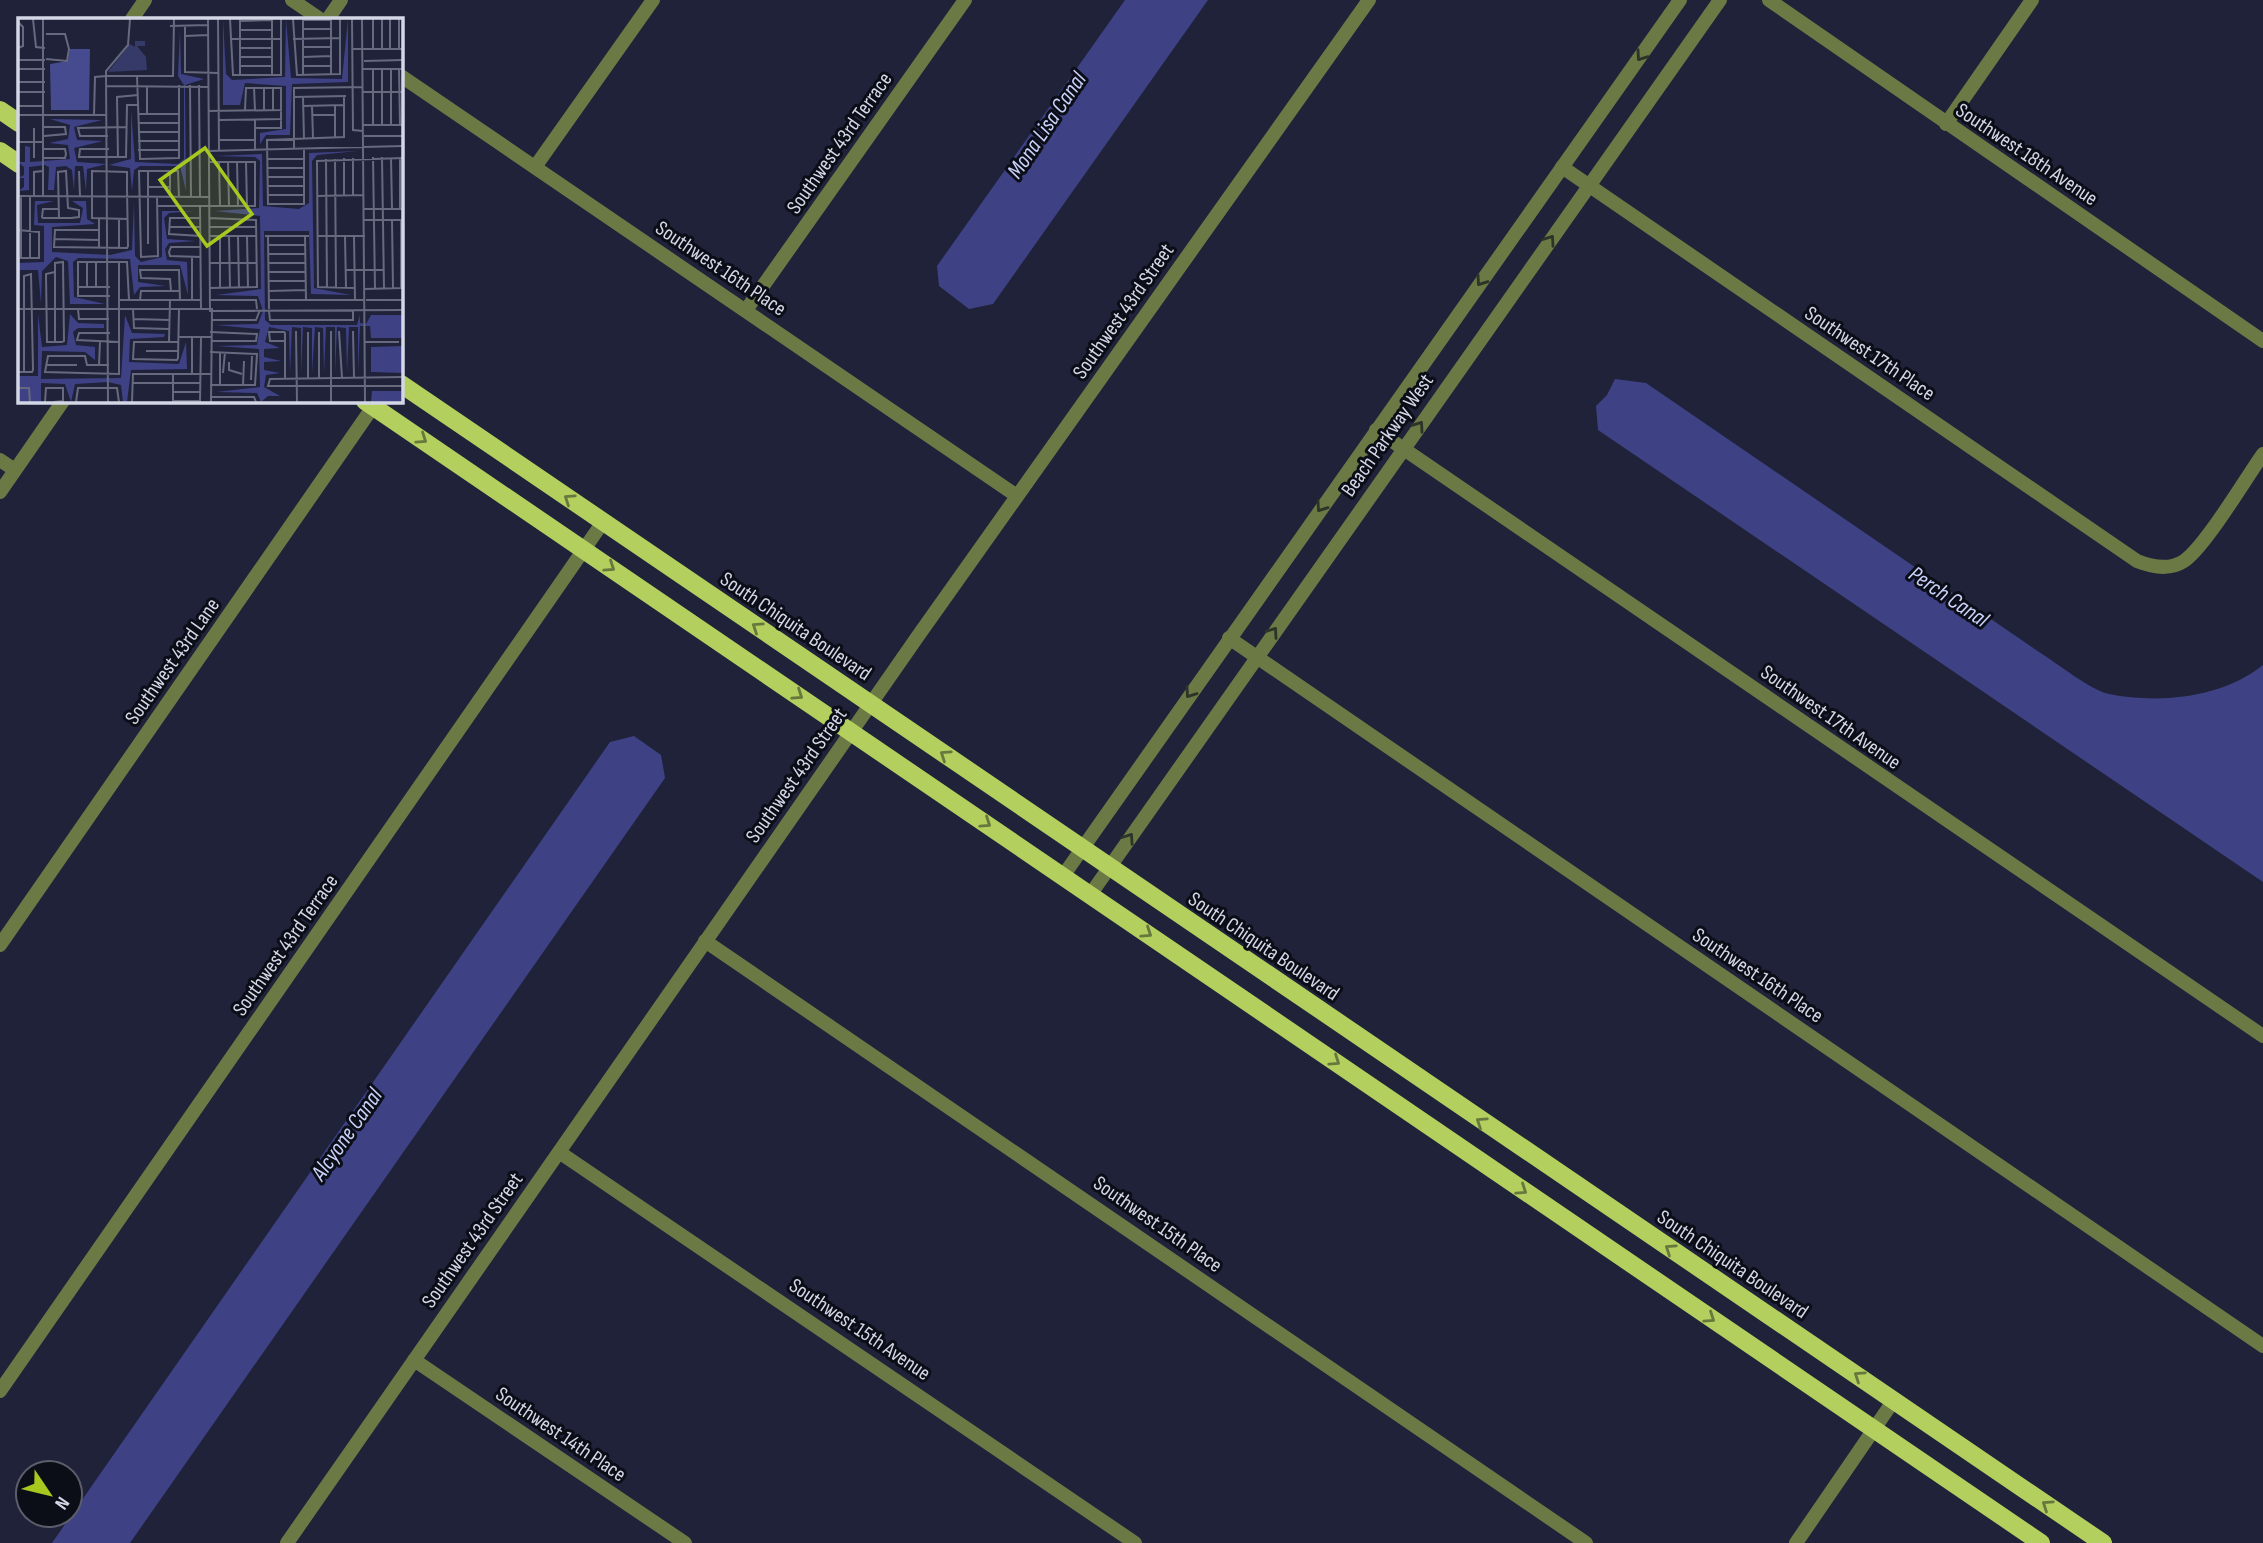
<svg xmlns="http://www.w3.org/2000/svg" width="2263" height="1543" viewBox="0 0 2263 1543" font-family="'Sofia Sans Condensed',sans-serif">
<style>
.water{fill:#3e4284}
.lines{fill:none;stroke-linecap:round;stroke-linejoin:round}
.minor{stroke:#6b7945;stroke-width:14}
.tertiary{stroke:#6b7945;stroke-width:14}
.primary{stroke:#b3cf5d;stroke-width:18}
.oneway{stroke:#2d3327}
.oneway2{stroke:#67783e}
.labels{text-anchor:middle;stroke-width:6;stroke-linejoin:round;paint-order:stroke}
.street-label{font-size:21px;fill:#d4d7e6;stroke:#0b0d17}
.water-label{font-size:23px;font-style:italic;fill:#cad1f9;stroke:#0b0d17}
.inset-road{fill:none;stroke:#676a7e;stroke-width:2}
.view{fill:#a7c81e;fill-opacity:0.15;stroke:#a7c81e;stroke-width:3.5}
.inset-edge{fill:none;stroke:#d4d7e6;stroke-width:3.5}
</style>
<rect width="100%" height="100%" fill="#1f2239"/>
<path class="water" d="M 1125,0 L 1208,0 L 993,304 L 969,309 L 939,286 L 937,266 Z
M 1615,379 L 1646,383 L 2039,652 C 2057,663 2090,690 2109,694 C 2159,704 2222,698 2263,665 L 2263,882 L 1598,430 L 1596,406 L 1607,395 Z
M 634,736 L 661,755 L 665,778 L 130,1543 L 52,1543 L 610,742 Z"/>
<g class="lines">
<path class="minor" d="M 292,0 L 320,19
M 1769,0 L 2263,341
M 132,19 L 145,0
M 328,19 L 341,0
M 401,76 L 1017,496
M 1946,124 L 2032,0
M 535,167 L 653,0
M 1562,167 L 2137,561 C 2152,567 2169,571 2184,561 C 2205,547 2246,478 2263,454
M 746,310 L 965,0
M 1376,430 L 2263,1036
M 0,460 L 15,470
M 0,492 L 63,401
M 1229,638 L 2263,1346
M 705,941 L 1586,1543
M 0,945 L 377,401
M 559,1152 L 1135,1543
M 414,1360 L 685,1543
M 0,1391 L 603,522
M 287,1543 L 918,636 L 1369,0
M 1796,1543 L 1894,1400"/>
<path class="tertiary" d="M 1063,876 L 1680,0
M 1090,895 L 1720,0"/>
<path class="primary" d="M 0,110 L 19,123
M 0,151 L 19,164
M 401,384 L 2103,1543
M 365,401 L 2041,1543"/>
</g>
<defs><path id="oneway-chevron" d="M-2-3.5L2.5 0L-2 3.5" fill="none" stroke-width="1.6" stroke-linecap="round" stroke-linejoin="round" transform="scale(1.75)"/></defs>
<g class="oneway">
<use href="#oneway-chevron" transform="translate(1641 56) rotate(125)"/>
<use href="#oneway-chevron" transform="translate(1550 240) rotate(-55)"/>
<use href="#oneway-chevron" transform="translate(1481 281) rotate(125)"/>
<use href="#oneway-chevron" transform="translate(1419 426) rotate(-55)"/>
<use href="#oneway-chevron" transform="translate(1321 507) rotate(125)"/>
<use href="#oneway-chevron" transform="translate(1273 632) rotate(-55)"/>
<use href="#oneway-chevron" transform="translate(1190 693) rotate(125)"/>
<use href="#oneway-chevron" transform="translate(1129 838) rotate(-56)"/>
</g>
<g class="oneway2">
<use href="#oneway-chevron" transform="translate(422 439) rotate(34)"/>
<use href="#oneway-chevron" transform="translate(569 499) rotate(-146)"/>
<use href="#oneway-chevron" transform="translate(610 567) rotate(34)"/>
<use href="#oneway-chevron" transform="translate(757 627) rotate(-146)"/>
<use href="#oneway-chevron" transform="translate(798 695) rotate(34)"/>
<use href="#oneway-chevron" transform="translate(945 755) rotate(-146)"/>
<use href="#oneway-chevron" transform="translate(986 823) rotate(34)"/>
<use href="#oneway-chevron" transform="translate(1147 933) rotate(34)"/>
<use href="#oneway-chevron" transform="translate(1335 1061) rotate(34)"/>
<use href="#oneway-chevron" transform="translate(1481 1122) rotate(-146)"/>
<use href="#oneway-chevron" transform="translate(1522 1190) rotate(34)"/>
<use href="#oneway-chevron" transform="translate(1670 1249) rotate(-146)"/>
<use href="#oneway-chevron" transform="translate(1710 1318) rotate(34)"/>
<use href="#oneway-chevron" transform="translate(1859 1376) rotate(-146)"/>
<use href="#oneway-chevron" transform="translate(2047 1505) rotate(-146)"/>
</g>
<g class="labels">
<g class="street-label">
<text transform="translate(839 143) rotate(-55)" y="7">Southwest 43rd Terrace</text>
<text transform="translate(2027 154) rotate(34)" y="7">Southwest 18th Avenue</text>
<text transform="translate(721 268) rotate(34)" y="7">Southwest 16th Place</text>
<text transform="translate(1123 311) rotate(-55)" y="7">Southwest 43rd Street</text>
<text transform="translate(1870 353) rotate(34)" y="7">Southwest 17th Place</text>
<text transform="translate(1387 435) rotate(-55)" y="7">Beach Parkway West</text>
<text transform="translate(796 626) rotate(34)" y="7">South Chiquita Boulevard</text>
<text transform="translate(172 661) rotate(-55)" y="7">Southwest 43rd Lane</text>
<text transform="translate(1831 717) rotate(35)" y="7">Southwest 17th Avenue</text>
<text transform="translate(796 775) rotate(-55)" y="7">Southwest 43rd Street</text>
<text transform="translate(285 945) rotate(-55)" y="7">Southwest 43rd Terrace</text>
<text transform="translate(1264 946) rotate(34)" y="7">South Chiquita Boulevard</text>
<text transform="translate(1758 975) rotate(34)" y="7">Southwest 16th Place</text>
<text transform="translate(1158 1224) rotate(35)" y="7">Southwest 15th Place</text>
<text transform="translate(472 1240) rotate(-55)" y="7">Southwest 43rd Street</text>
<text transform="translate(1733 1264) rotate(34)" y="7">South Chiquita Boulevard</text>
<text transform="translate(860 1329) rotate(34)" y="7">Southwest 15th Avenue</text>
<text transform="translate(561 1434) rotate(34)" y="7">Southwest 14th Place</text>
</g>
<g class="water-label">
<text transform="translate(1046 125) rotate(-56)" y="8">Mona Lisa Canal</text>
<text transform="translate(1949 596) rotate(34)" y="8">Perch Canal</text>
<text transform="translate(346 1134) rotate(-55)" y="8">Alcyone Canal</text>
</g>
</g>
<g transform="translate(18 18)">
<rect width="385" height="385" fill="#1f2239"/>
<path d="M 117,23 L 127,23 L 127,28 L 119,28 L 128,39 L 129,52 L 90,54 L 112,26 L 117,29 Z" fill="#363a68"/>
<path d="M 52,31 L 72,31 L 71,92 L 33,92 L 32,46 L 50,43 Z" fill="#464b8f"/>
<path d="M 205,1 L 208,56 L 214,62 L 267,59 L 268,1 L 273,60 L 324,61 L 330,1 L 330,64 L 274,66 L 272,117 L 248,117 L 242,126 L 242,115 L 268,111 L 268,68 L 227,65 L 222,87 L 205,87 ZM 162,12 L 163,56 L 186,61 L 167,67 L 168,173 L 162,148 L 122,148 L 116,152 L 114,173 L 112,150 L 91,147 L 113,141 L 113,91 L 117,144 L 160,146 L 166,141 L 166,67 L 160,58 ZM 32,101 L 84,102 L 56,109 L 59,122 L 85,123 L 56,130 L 59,144 L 89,146 L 69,151 L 68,173 L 65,148 L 57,148 L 56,173 L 54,152 L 48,148 L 38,149 L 36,172 L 30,172 L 31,149 L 27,147 L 11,149 L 11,172 L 0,173 L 6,169 L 6,160 L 0,160 L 6,157 L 6,149 L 0,144 L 7,144 L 7,128 L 12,129 L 12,144 L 52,141 L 50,127 L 31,125 L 50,121 L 52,107 ZM 340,133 L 299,137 L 294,143 L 296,270 L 333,277 L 293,276 L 291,213 L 246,213 L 247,302 L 253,307 L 339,307 L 342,297 L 342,305 L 348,306 L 353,297 L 385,297 L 385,320 L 353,320 L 352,308 L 342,308 L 340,355 L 340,309 L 331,309 L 329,355 L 328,310 L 319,309 L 317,355 L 317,309 L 308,309 L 306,356 L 305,310 L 297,309 L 294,355 L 294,310 L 285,309 L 283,356 L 283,310 L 274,309 L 272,356 L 271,313 L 251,309 L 247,324 L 262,330 L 246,331 L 246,339 L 263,343 L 246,344 L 246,352 L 262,355 L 248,357 L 246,369 L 262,378 L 250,378 L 243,384 L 239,375 L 198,374 L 242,369 L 241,331 L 198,328 L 239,327 L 242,311 L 198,307 L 240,306 L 245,293 L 240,278 L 198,277 L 243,271 L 242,198 L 197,193 L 241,190 L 242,143 L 237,139 L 196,138 L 244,136 L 245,188 L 281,191 L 291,185 L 291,135 ZM 17,183 L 36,183 L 19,187 L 20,205 L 62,205 L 65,190 L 54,183 L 68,183 L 69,201 L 77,206 L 34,209 L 34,234 L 92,237 L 114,232 L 116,183 L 117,238 L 123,244 L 144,239 L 144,193 L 177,193 L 151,195 L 146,200 L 149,221 L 178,223 L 151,225 L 147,231 L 149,242 L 169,244 L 170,277 L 162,247 L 120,247 L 120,264 L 148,268 L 122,269 L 116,277 L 112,241 L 60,240 L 55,244 L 56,279 L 87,286 L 52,286 L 50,243 L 38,239 L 24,253 L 23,286 L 20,252 L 2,252 L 0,286 L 0,245 L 26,244 L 26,208 L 16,207 ZM 20,296 L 24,329 L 49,327 L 52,296 L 60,305 L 86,306 L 86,310 L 60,310 L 55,314 L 58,327 L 77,329 L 77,342 L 67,334 L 24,333 L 23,361 L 103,360 L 107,297 L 114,315 L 147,316 L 146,319 L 112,321 L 111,344 L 161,346 L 168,324 L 169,351 L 113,352 L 109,384 L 105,384 L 103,367 L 90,364 L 57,366 L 53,384 L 47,366 L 23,365 L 23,384 L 0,384 L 0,358 L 20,358 ZM 385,328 L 384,355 L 353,354 L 353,329 ZM 384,373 L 385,384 L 353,384 L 354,373 Z" fill="#3e4284"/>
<path class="inset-road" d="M 15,1 L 18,29 L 27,30M 190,1 L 192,293 L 385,292M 200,1 L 201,132M 212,1 L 215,57 L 263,57 L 263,1M 222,1 L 222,57M 254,1 L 254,57M 275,1 L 279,57 L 322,56 L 322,1M 285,1 L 285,57M 313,1 L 313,57M 334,1 L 335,112 L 345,113M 344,1 L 347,384M 355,1 L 355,31M 364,1 L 364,31M 372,1 L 372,31M 381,1 L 381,31M 285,2 L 313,2M 222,3 L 254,2M 0,4 L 5,9 L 5,28 L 0,30M 152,8 L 190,7M 167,8 L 167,54 L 200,55M 285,11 L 313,11M 222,12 L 254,12M 28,16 L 47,16 L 51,31 L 49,43 L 28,41M 167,18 L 190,17M 212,21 L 263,21M 275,21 L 322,20M 285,29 L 313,29M 222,30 L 254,30M 334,31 L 385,31M 222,39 L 254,39M 285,39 L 313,38M 0,42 L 27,42M 346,43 L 385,42M 222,48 L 254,48M 285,48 L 313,48M 0,51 L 27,51M 344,51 L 385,51M 355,51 L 355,107M 364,51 L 364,107M 373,51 L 373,107M 381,51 L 382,107M 89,58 L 155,58 L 156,1M 119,58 L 122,141 L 161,140 L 161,67M 0,64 L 27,64M 172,67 L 173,179M 181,67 L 182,179M 89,68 L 191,69M 129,68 L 129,96M 236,69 L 237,92M 246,69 L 246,92M 255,69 L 255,92M 0,74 L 27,74M 345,74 L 385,74M 276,79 L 328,78M 285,79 L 286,121M 317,87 L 317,119M 0,88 L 26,88M 285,88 L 326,87M 294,88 L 295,120M 227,92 L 228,70 L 263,70 L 263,110 L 237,110M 190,93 L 264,92M 120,96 L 161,96M 0,97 L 89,97M 76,97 L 77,59 L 88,58M 294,97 L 316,97M 237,101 L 237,132M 201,102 L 264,101M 120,105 L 161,105M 344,107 L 385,107M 0,110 L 0,140M 16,110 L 16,140M 120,114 L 161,114M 26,118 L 48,116 L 47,109 L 26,109M 90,118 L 62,118 L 60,110 L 109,109M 346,118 L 385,118M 201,122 L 237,122M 120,123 L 161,123M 0,124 L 26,124M 286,130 L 286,186 L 250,186 L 249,122 L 326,119 L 326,78M 91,131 L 62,131 L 61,139 L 108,139 L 109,87 L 120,87M 276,131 L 276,70 L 345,69M 120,132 L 161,132M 191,133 L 385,128M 355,139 L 357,271M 364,139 L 366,271M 25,140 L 47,140 L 48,136 L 47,131 L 25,131M 100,140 L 99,79 L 120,77M 326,140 L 326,177M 335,140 L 335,177M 373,140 L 374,191M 382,140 L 382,191M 249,141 L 286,141M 308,141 L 309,270M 317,141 L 318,270M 201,144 L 202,188M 210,144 L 211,188M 219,144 L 220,188M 228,144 L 229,188M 249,150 L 286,150M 61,153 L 62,178M 130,153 L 130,226M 152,153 L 152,179M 249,159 L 286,159M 249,168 L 286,168M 130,169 L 152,169M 249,177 L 287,177M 0,178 L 192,179M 3,178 L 3,240M 12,178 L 12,240M 16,178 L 16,154 L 25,153M 25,178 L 25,1M 139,178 L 140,238 L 123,239 L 121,153 L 160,153 L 161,179M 299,178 L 346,177M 139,188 L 237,188 L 237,144 L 191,144M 182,188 L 183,291M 41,191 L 25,191 L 24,199 L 25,200 L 53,200 L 61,199 L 61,192 L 50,190 L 48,153 L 40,154 L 41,200M 345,191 L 384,191M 81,200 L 81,231M 182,200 L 152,200 L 151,216 L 183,218M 191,200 L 238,202 L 239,269 L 192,270M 101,201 L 101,231M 345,202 L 384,202M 374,202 L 375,270M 383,202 L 383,270M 151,209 L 182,209M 192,209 L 238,209M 0,212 L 21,214 L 21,240 L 0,240M 81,212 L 37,212 L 36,229 L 109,230 L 110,228 L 109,171 L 109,154 L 74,153 L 74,200 L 110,201M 192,218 L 238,218M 202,218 L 202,270M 211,218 L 212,270M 220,218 L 221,270M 229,218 L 230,270M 247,218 L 291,218M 250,218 L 251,291M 287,218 L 288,282M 299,218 L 347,218M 327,218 L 328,270M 336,218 L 337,282M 36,221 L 81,222M 250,227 L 287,227M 183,229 L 153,229 L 151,234 L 152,238 L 183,239M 251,236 L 287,236M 174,239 L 174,282M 69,244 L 69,269M 78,244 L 78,269M 192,245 L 239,245M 251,245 L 287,245M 327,252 L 366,252M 251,254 L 288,254M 251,263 L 288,263M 60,269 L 92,269M 337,270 L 300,269 L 299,143 L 385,140M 346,271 L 384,270M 153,273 L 152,261 L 123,260 L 122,252 L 161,252 L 162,282M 251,273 L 288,272M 92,278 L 60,278 L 60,244 L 109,244 L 111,282M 102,282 L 183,282M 122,282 L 123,273 L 162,273M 192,282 L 238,282 L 239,291M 251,282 L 346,282M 348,282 L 385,282M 0,291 L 194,291 L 193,384M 60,291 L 61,301 L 91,301M 115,291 L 116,310 L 151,311M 251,293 L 252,302 L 335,302 L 335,292M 115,301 L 152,302M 193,302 L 238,302 L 242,292M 278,313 L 279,384M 313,313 L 313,384M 321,313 L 324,360M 335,313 L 336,360M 192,314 L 239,316 L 238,323 L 193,323M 290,314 L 290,360M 301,314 L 301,360M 92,315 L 61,315 L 59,322 L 101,324M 161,319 L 193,319M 267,323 L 252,323 L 251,314 L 266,314 L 267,315 L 267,360M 37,324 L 37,245 L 45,244 L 46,323 L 44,324 L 29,324 L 28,256 L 37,254M 151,324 L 152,282M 160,324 L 116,324 L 115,341 L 159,342 L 160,340 L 161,291M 347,324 L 381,324M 128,333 L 160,333M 192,334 L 239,336 L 237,367 L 192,367M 211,344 L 211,352 L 224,356M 28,347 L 59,347M 81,347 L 82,324M 91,347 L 69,347 L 67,338 L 30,338 L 27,354 L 101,356 L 101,244M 0,354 L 14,354 L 15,352 L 13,256 L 6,258 L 6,354M 205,355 L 207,334M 174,356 L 174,319M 385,359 L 252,361 L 250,368 L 385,368M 233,362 L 234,338M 114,365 L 183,365M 202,367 L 202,334M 225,367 L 226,343M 0,370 L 11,370 L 12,384M 155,374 L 182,374M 192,379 L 236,379 L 238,384M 155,383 L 182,383M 27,384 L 28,370 L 45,370 L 45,383 L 36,384M 58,384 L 60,370 L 99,370 L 101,384M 90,384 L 88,53 L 110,27 L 112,1M 114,384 L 115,356 L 193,356M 155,384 L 155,356M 182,384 L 183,319"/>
<path class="view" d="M 187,130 L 234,196 L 189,228 L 142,162 Z"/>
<rect width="385" height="385" class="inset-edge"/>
</g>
<g transform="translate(49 1494) rotate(125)"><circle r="33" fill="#0b0d17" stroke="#5b5e6a" stroke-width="2"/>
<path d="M0-5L12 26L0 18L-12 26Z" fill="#a7c81e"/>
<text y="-10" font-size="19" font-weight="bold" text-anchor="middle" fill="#d4d7e6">N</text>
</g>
</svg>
